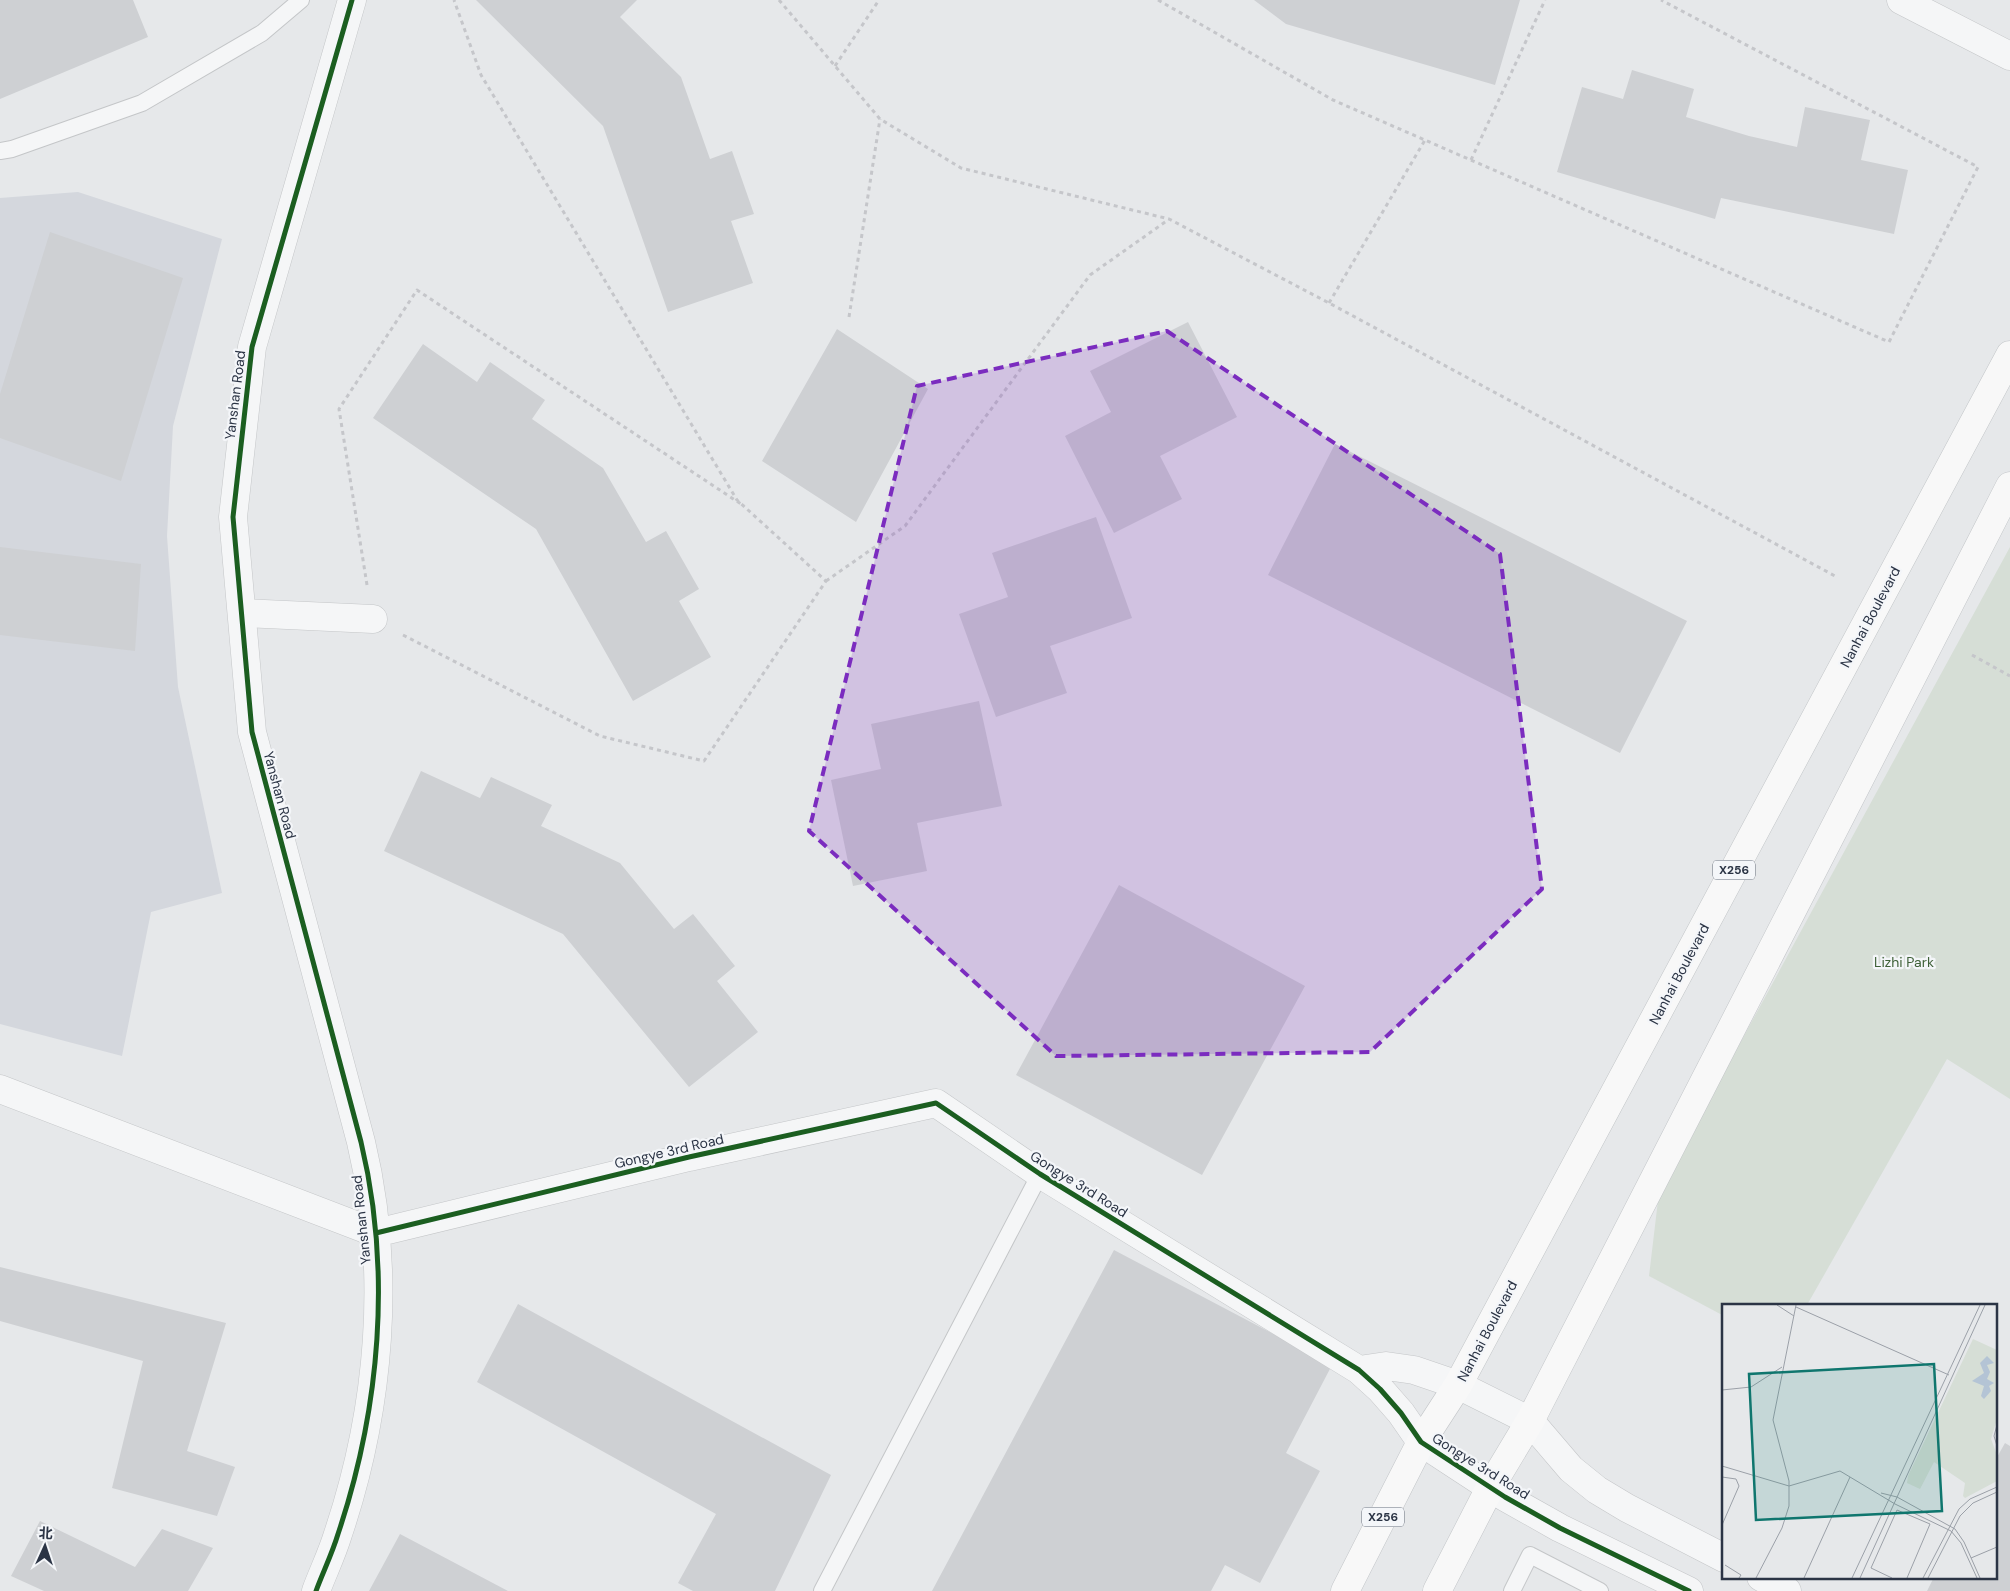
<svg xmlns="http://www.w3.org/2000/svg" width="2010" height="1591" viewBox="0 0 2010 1591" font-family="'DM Sans','Noto Sans SC',sans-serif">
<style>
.built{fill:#d4d7dd}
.green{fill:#d6ded6}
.building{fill:#ced0d3}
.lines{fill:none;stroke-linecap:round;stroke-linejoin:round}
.service-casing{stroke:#c4c6c8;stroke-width:18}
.minor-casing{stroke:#c4c6c8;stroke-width:29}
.tertiary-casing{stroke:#c4c6c8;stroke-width:29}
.primary-casing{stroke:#c2c5c8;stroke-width:29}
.path{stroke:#c5c6ca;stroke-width:3;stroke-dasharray:4 4;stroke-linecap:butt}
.service{stroke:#f5f6f7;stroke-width:16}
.minor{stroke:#f5f6f7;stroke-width:28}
.tertiary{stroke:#f5f6f7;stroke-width:28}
.primary{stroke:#f8f8f8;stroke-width:28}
.cycleway-casing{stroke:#f4f6f9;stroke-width:8}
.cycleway{stroke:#1b5e20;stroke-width:5}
.marked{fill:#7b2cbf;fill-opacity:0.2;stroke:#7b2cbf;stroke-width:4;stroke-dasharray:10 6;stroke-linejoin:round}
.labels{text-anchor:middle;stroke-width:4.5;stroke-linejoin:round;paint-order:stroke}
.shield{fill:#f4f6f9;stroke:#676e7b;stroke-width:1}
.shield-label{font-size:12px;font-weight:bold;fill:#2b3445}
.street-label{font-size:14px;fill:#2b3445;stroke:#f4f6f9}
.park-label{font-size:14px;fill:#3f6138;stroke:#f4f6f9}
.inset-road{fill:none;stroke:#9ba0a8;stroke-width:1}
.view{fill:#0f766e;fill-opacity:0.15;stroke:#0f766e;stroke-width:2.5}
.inset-edge{fill:none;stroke:#2b3445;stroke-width:2.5}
</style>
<rect width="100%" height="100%" fill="#e6e8ea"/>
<path class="built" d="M 78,192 L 222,239 L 173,426 L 167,536 L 178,687 L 222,893 L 151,912 L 122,1056 L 0,1024 L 0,198 Z"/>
<path class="green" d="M 2010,547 L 2010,1099 L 1947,1059 L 1807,1305 L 1724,1305 L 1724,1316 L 1649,1276 L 1659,1192 Z"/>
<path class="building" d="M 0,0 L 133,0 L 148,37 L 0,99 Z
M 476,0 L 637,0 L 620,17 L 681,77 L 710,159 L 732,151 L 754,214 L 731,221 L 753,283 L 668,312 L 603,126 Z
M 1254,0 L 1520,0 L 1495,85 L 1286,24 Z
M 1632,70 L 1694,89 L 1686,117 L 1749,136 L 1797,147 L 1805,107 L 1870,120 L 1861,160 L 1908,170 L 1894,234 L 1721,198 L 1715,219 L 1557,172 L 1582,87 L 1623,99 Z
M 50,232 L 183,278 L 121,481 L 0,438 L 0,394 Z
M 1188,322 L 1237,417 L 1160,456 L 1182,499 L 1114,533 L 1065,436 L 1111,412 L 1090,371 Z
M 837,329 L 928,389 L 856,522 L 762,461 Z
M 423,344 L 477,382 L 490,362 L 545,400 L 532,419 L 603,468 L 646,542 L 666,531 L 699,589 L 679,601 L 711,657 L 633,701 L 536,529 L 373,418 Z
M 1335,444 L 1687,621 L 1620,753 L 1268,575 Z
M 1096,517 L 1132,618 L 1050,646 L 1067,693 L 996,717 L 959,614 L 1008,597 L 992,553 Z
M 0,547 L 141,564 L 135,651 L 0,635 Z
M 979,701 L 1002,806 L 917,823 L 927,871 L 853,886 L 831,780 L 881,769 L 871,724 Z
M 421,771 L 480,798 L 491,777 L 552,805 L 541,826 L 620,863 L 674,929 L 693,914 L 735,966 L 717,981 L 758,1032 L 689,1087 L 563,934 L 384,851 Z
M 1119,885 L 1305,986 L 1202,1175 L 1016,1075 Z
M 1114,1250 L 1332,1365 L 1286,1453 L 1320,1471 L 1260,1583 L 1225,1565 L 1211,1591 L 932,1591 Z
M 0,1267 L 226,1323 L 187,1451 L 235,1467 L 217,1516 L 112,1488 L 143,1361 L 0,1321 Z
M 518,1304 L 831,1475 L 775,1591 L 693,1591 L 678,1583 L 716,1514 L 477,1382 Z
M 2005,1443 L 2010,1446 L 2010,1591 L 1927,1591 L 1934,1577 L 1996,1577 L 1996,1459 Z
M 40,1521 L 135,1567 L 162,1529 L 213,1548 L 188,1591 L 44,1591 L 11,1576 Z
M 400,1534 L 508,1591 L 369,1591 Z"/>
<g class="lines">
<g class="service-casing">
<path id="service" d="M 0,151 L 12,149 L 142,103 L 262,33 L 301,0
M 822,1591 L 1040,1174
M 1512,1591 L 1530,1555 L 1600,1591"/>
</g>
<g class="minor-casing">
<path id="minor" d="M 242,613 L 373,619
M 0,1089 L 376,1233"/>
</g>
<g class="tertiary-casing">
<path id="tertiary" d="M 1901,0 L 2010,56
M 376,1233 L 689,1157 L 936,1103 L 1040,1174 L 1359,1370 L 1380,1389 L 1401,1413 L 1421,1442 L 1505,1497 L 1560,1528 L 1689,1591
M 1359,1370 L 1386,1366 L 1414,1370 L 1458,1385 L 1530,1421 L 1571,1469 L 1597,1490 L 1627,1508 L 1724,1558
M 1761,1577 L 1787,1591
M 316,1591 C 323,1572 332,1554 338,1534 C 380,1409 392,1271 361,1142 L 252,732 L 233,517 L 252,347 L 352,0"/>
</g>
<g class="primary-casing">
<path id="primary" d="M 1345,1591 L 1421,1442 L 1458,1385 L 2010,355
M 1437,1591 L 1491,1486 L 1530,1421 L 2010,486"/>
</g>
<path class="path" d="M 779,0 L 880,119 L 961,168 L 1169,219 L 1329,303 L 1835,576
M 1158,0 L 1333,100 L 1889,342 L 1978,167 L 1661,0
M 835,66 L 879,0
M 1471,160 L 1545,0
M 1329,303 L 1425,140
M 849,317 L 880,119
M 826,581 L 905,526 L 1090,275 L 1168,220
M 367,585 L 339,409 L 417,290 L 744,506
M 403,635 L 600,736 L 704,761 L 826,581 L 737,500 L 481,75 L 454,0
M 1972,655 L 2010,676"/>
<use href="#service" class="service"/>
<use href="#minor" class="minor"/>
<use href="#tertiary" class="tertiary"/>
<use href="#primary" class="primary"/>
<g class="cycleway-casing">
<path id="cycleway" d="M 376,1233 L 689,1157 L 936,1103 L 1040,1174 L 1359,1370 L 1380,1389 L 1401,1413 L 1421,1442 L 1505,1497 L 1560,1528 L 1689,1591
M 316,1591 C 323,1572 332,1554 338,1534 C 380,1409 392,1271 361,1142 L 252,732 L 233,517 L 252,347 L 352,0"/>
</g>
<use href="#cycleway" class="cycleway"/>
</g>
<path class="marked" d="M 1167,331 L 1500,554 L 1542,889 L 1370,1052 L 1056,1056 L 809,831 L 917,386 Z"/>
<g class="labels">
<g class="shield">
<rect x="1713" y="860.5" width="42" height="19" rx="4"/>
<rect x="1362" y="1507.5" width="42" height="19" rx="4"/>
</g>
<g class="shield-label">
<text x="1734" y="874">X256</text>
<text x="1383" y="1521">X256</text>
</g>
<g class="street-label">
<text transform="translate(235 395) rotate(-83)" y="5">Yanshan Road</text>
<text transform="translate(1870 617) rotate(-62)" y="5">Nanhai Boulevard</text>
<text transform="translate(280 795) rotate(75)" y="5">Yanshan Road</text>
<text transform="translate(1679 974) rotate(-62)" y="5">Nanhai Boulevard</text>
<text transform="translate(669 1151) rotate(-13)" y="5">Gongye 3rd Road</text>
<text transform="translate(1079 1184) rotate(32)" y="5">Gongye 3rd Road</text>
<text transform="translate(361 1220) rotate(-96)" y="5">Yanshan Road</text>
<text transform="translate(1487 1331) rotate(-62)" y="5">Nanhai Boulevard</text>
<text transform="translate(1481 1466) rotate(32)" y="5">Gongye 3rd Road</text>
</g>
<g class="park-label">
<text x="1904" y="967">Lizhi Park</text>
</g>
</g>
<g transform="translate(1722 1304)">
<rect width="275" height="275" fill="#e6e8ea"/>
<path d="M 251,35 L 275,46 L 275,115 L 269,135 L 275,151 L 275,177 L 243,194 L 241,192 L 243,179 L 212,158 L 198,185 L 185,179 L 186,172 Z" fill="#d6ded6"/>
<path d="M 265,52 L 272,59 L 265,61 L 268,68 L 265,75 L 272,79 L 267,82 L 269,87 L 262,95 L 259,92 L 262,82 L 250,77 L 262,69 L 258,59 Z" fill="#b4c4d5"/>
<path class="inset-road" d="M 55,1 L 72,12M 74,3 L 227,71M 0,86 L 29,83 L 60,63M 275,121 L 272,132 L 275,142M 0,162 L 67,182M 0,173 L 14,175 L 17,182 L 0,221M 67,182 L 118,167 L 173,200 L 229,227 L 239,239 L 255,274M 159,189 L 175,193 L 233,225 L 242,238 L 258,274M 249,254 L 275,243M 3,261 L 19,271 L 17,274M 34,274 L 60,224 L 67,202 L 67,177 L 51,116 L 74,1M 82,274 L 128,173M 130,274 L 258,1M 138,274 L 263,1M 170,274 L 149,264 L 175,206 L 208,220 L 185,274M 201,274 L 237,205 L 248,195 L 275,183M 206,274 L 238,212 L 251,199 L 275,188"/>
<path class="view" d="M 212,60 L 220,207 L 34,216 L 27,70 Z"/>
<rect width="275" height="275" class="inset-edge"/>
</g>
<g transform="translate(45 1546) rotate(3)" stroke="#f4f6f9" stroke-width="4" paint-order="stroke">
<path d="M0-4L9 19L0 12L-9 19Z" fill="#2b3445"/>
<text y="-8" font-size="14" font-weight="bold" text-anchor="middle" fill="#2b3445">北</text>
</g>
</svg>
